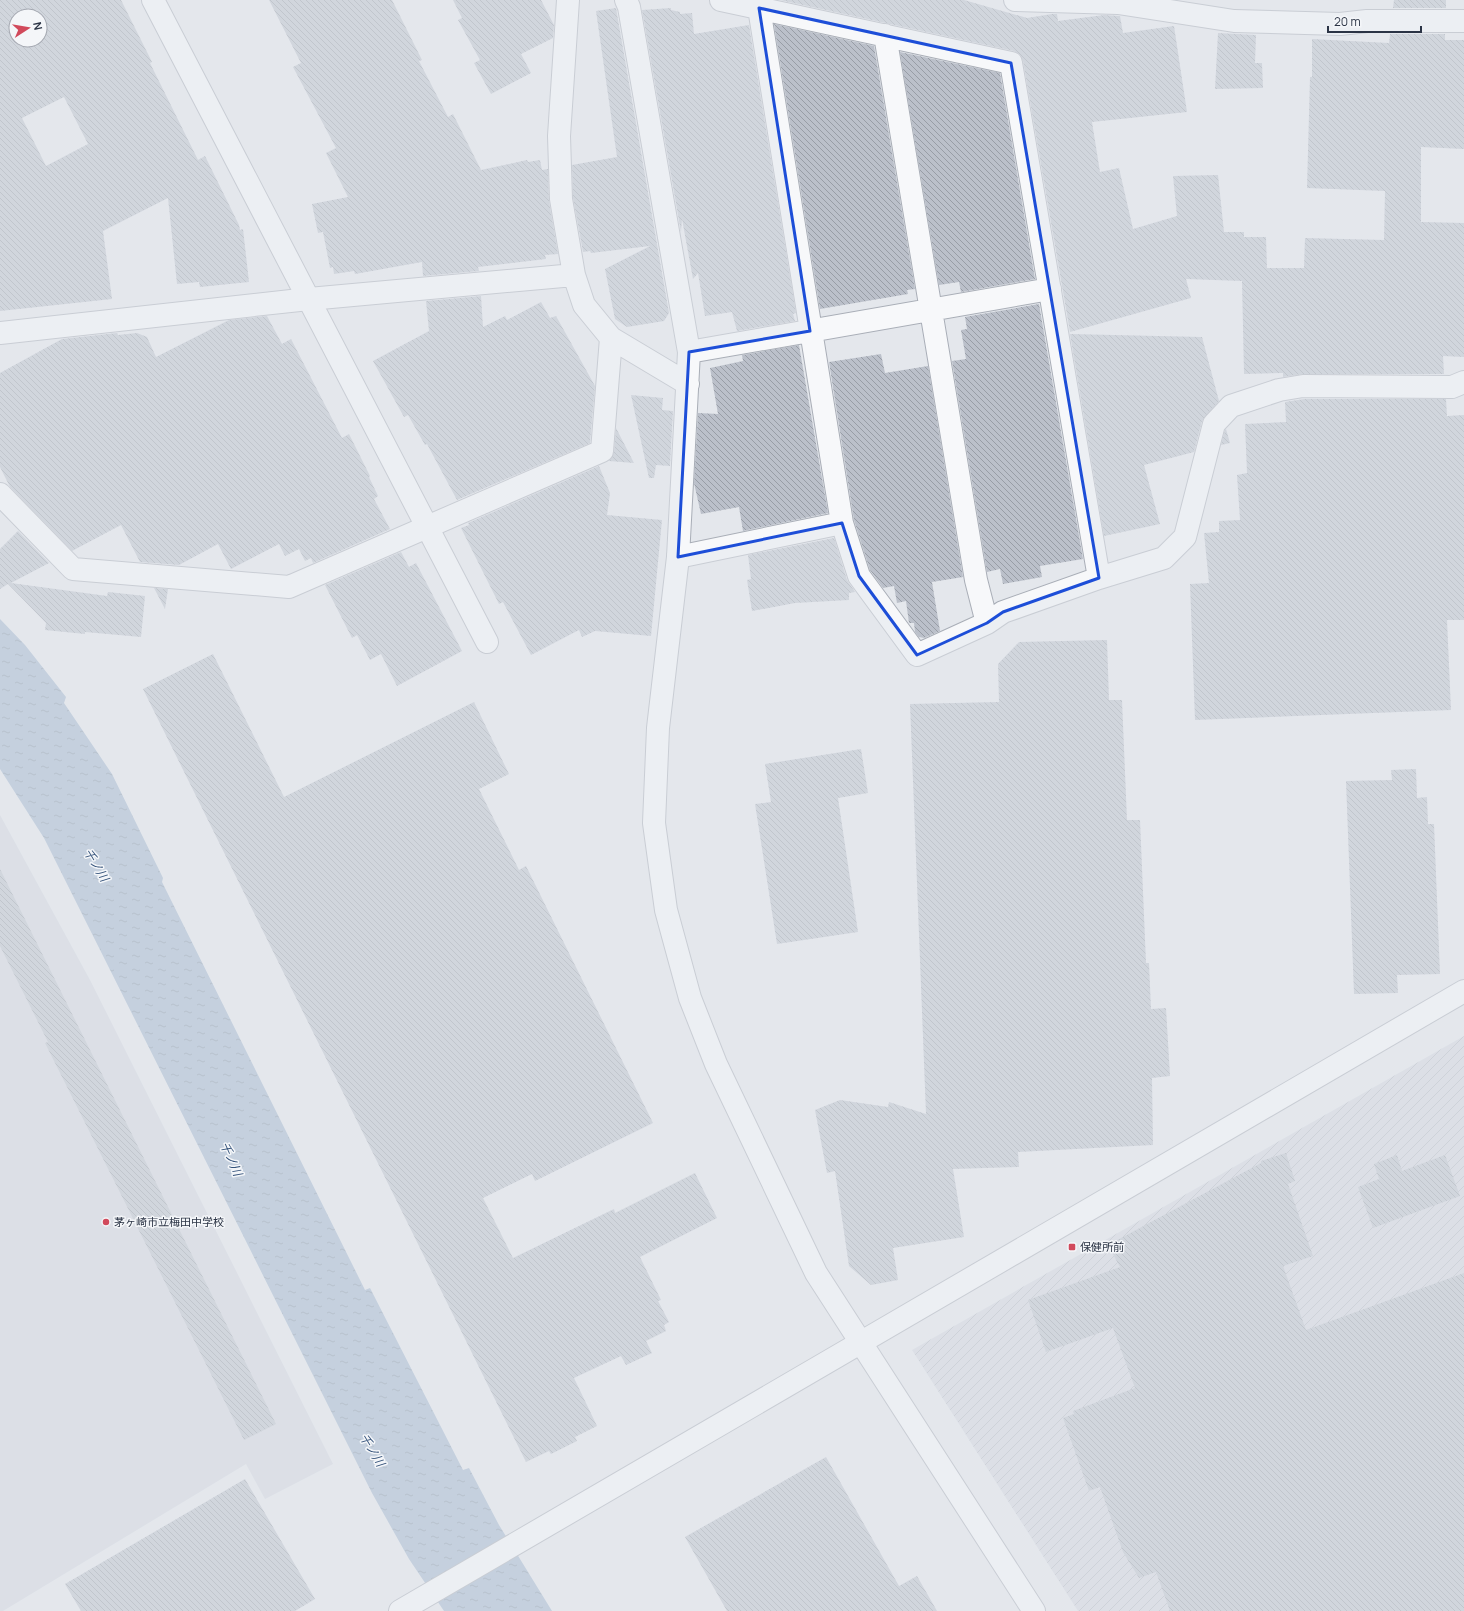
<svg xmlns="http://www.w3.org/2000/svg" width="1464" height="1611" viewBox="0 0 1464 1611" font-family="Manrope,'Noto Sans JP',sans-serif">
<style>
.built{fill:#d2d6de}
.industrial{fill:url(#industrial-furrows)}
.water{fill:url(#water-ripples)}
.building{fill:url(#building-back-hatch);fill-rule:evenodd}
.lines{fill:none;stroke-linecap:round;stroke-linejoin:round}
.minor-casing{stroke:#a9aeb7;stroke-width:24}
.tertiary-casing{stroke:#a9aeb7;stroke-width:24}
.minor{stroke:#f7f8fa;stroke-width:22}
.tertiary{stroke:#f7f8fa;stroke-width:22}
.marked{fill:none;stroke:#1d4ed8;stroke-width:3;stroke-linejoin:round}
.poi-dot{fill:#d1495b;stroke:#f4f6f9;stroke-width:1.5}
.labels{text-anchor:middle;stroke-width:3;stroke-linejoin:round;paint-order:stroke}
.poi-label{font-size:11px;fill:#2b3445;stroke:#f4f6f9;text-anchor:start}
.water-label{font-size:12px;font-style:italic;fill:#34527a;stroke:#f4f6f9}
</style>
<defs>
<pattern id="industrial-furrows" width="10" height="10" patternUnits="userSpaceOnUse"><rect width="10" height="10" fill="#d2d6de"/><path d="M-1 1l2-2M0 10L10 0M9 11l2-2" fill="none" stroke="#b4b8c0"/></pattern>
<pattern id="water-ripples" width="26" height="14" patternUnits="userSpaceOnUse"><rect width="26" height="14" fill="#9fb4cc"/><path d="M2 4q2-2 4 0t4 0M15 11q2-2 4 0t4 0" fill="none" stroke="#8293a7"/></pattern>
<pattern id="building-back-hatch" width="6" height="6" patternUnits="userSpaceOnUse"><rect width="6" height="6" fill="#bbc0ca"/><path d="M-1 5l2 2M0 0l6 6M5-1l2 2" fill="none" stroke="#989da6"/></pattern>
</defs>
<rect width="100%" height="100%" fill="#e4e7ec"/>
<path class="built" d="M 0,815 L 90,980 L 333,1464 L 265,1499 L 246,1464 L 3,1611 L 0,1611 Z"/>
<path class="industrial" d="M 1464,1036 L 1464,1611 L 1078,1611 L 912,1350 Z"/>
<path class="water" d="M 0,619 L 25,645 L 66,697 L 64,703 L 112,774 L 163,878 L 162,882 L 365,1290 L 370,1288 L 463,1470 L 469,1468 L 499,1525 L 552,1611 L 444,1611 L 409,1559 L 372,1493 L 44,838 L 0,769 Z"/>
<path class="building" d="M 0,0 L 121,0 L 152,62 L 150,63 L 198,160 L 205,156 L 239,225 L 240,230 L 243,229 L 249,282 L 200,287 L 199,282 L 177,284 L 168,198 L 103,231 L 112,299 L 0,311 ZM 16,16 L 40,16 L 40,40 L 16,40 ZM 64,97 L 88,144 L 46,166 L 22,118 Z
M 269,0 L 392,0 L 422,60 L 419,61 L 448,117 L 453,114 L 481,170 L 527,160 L 528,162 L 540,160 L 542,170 L 548,169 L 549,201 L 558,254 L 545,255 L 546,259 L 478,267 L 479,271 L 423,276 L 422,262 L 355,274 L 354,271 L 334,274 L 333,267 L 330,268 L 323,232 L 318,233 L 312,204 L 348,197 L 326,153 L 336,148 L 293,67 L 301,63 Z
M 453,0 L 541,0 L 554,25 L 553,38 L 521,54 L 531,73 L 491,94 L 474,63 L 480,60 L 458,20 L 462,18 Z
M 780,0 L 964,0 L 1027,18 L 1052,14 L 1057,14 L 1058,21 L 1104,15 L 1120,16 L 1123,33 L 1174,26 L 1187,112 L 1092,122 L 1100,172 L 1119,168 L 1133,229 L 1177,216 L 1173,176 L 1218,175 L 1224,232 L 1244,232 L 1244,237 L 1266,237 L 1267,268 L 1304,268 L 1305,238 L 1384,240 L 1385,191 L 1307,188 L 1310,77 L 1312,77 L 1312,39 L 1389,43 L 1390,34 L 1445,34 L 1445,40 L 1464,40 L 1464,149 L 1421,147 L 1421,222 L 1464,223 L 1464,357 L 1443,356 L 1444,374 L 1303,374 L 1283,377 L 1283,373 L 1244,374 L 1242,281 L 1186,279 L 1191,298 L 1070,332 L 1023,61 L 1020,55 L 1014,51 Z
M 1394,0 L 1446,0 L 1446,8 L 1393,8 Z
M 616,8 L 669,313 L 664,321 L 627,327 L 615,319 L 605,269 L 650,246 L 591,253 L 590,251 L 583,252 L 573,198 L 572,165 L 617,157 L 596,11 Z
M 671,8 L 671,10 L 680,12 L 680,14 L 692,13 L 694,34 L 749,25 L 796,313 L 793,314 L 795,321 L 737,331 L 732,312 L 705,316 L 698,273 L 693,279 L 682,219 L 681,232 L 642,10 Z
M 774,24 L 874,46 L 915,289 L 907,290 L 908,294 L 820,309 Z
M 1218,33 L 1256,35 L 1255,63 L 1262,63 L 1263,88 L 1215,89 Z
M 900,52 L 1000,73 L 1035,279 L 961,292 L 959,282 L 939,285 Z
M 481,296 L 483,327 L 505,316 L 507,320 L 541,302 L 550,318 L 556,316 L 595,386 L 590,443 L 457,500 L 427,444 L 425,445 L 408,415 L 404,417 L 373,361 L 429,331 L 426,301 Z
M 1039,304 L 1083,559 L 1040,566 L 1042,577 L 1003,584 L 1000,569 L 987,572 L 952,361 L 966,359 L 961,330 L 967,329 L 965,317 Z
M 267,316 L 282,344 L 291,339 L 342,438 L 349,434 L 370,476 L 369,477 L 378,496 L 374,499 L 390,529 L 313,563 L 311,558 L 305,561 L 299,549 L 285,556 L 279,544 L 231,569 L 218,544 L 179,565 L 140,562 L 121,525 L 72,551 L 10,487 L 0,467 L 0,373 L 62,339 L 117,333 L 118,335 L 137,333 L 147,337 L 156,357 L 229,320 Z
M 1070,334 L 1202,337 L 1219,401 L 1202,421 L 1194,452 L 1144,465 L 1160,524 L 1104,536 Z
M 799,345 L 828,513 L 743,531 L 739,507 L 701,514 L 694,483 L 698,413 L 718,414 L 710,368 L 743,361 L 742,355 Z
M 881,354 L 885,373 L 928,366 L 963,577 L 932,582 L 940,631 L 924,638 L 919,637 L 915,632 L 914,623 L 909,623 L 906,601 L 897,603 L 894,586 L 883,588 L 870,570 L 854,520 L 829,362 Z
M 631,395 L 663,398 L 662,410 L 673,411 L 670,466 L 656,465 L 654,478 L 649,478 Z
M 1304,399 L 1446,399 L 1447,416 L 1464,415 L 1464,620 L 1447,620 L 1451,710 L 1195,720 L 1190,584 L 1209,583 L 1204,533 L 1219,532 L 1219,521 L 1240,520 L 1237,475 L 1247,473 L 1245,424 L 1286,422 L 1285,402 Z
M 616,428 L 634,463 L 609,461 L 614,452 Z
M 1226,429 L 1230,443 L 1221,445 L 1225,430 Z
M 599,466 L 610,493 L 607,515 L 662,520 L 651,636 L 595,631 L 582,637 L 579,630 L 531,655 L 503,602 L 499,604 L 461,528 L 469,525 L 468,523 Z
M 18,531 L 49,563 L 11,583 L 107,596 L 108,592 L 145,596 L 141,637 L 85,632 L 85,634 L 45,630 L 46,623 L 8,584 L 0,589 L 0,549 Z
M 834,538 L 847,580 L 855,592 L 849,593 L 849,600 L 795,603 L 752,611 L 747,580 L 751,579 L 748,555 Z
M 401,552 L 409,567 L 416,563 L 462,651 L 397,686 L 381,654 L 370,660 L 357,635 L 352,638 L 325,585 Z
M 154,588 L 168,589 L 165,609 Z
M 1107,640 L 1109,700 L 1122,700 L 1127,820 L 1140,820 L 1146,963 L 1149,963 L 1151,1009 L 1166,1008 L 1170,1076 L 1152,1078 L 1153,1145 L 1018,1152 L 1019,1167 L 953,1169 L 964,1237 L 893,1248 L 898,1280 L 871,1285 L 849,1266 L 835,1171 L 827,1173 L 815,1110 L 840,1100 L 888,1107 L 889,1102 L 926,1114 L 910,704 L 999,702 L 998,664 L 1019,642 Z
M 213,654 L 284,797 L 474,702 L 509,774 L 479,789 L 519,870 L 526,866 L 653,1123 L 535,1181 L 532,1174 L 483,1198 L 513,1258 L 614,1209 L 615,1213 L 695,1173 L 717,1218 L 640,1257 L 661,1300 L 658,1301 L 669,1322 L 664,1325 L 666,1331 L 646,1341 L 652,1353 L 626,1365 L 621,1356 L 574,1378 L 597,1426 L 575,1437 L 577,1441 L 551,1454 L 549,1451 L 526,1462 L 143,689 Z
M 861,749 L 868,793 L 838,798 L 858,932 L 777,944 L 755,804 L 771,802 L 765,764 Z
M 1416,769 L 1417,798 L 1427,797 L 1428,824 L 1434,824 L 1440,974 L 1397,975 L 1398,993 L 1354,994 L 1346,781 L 1392,780 L 1391,770 Z
M 0,869 L 276,1424 L 244,1440 L 45,1043 L 48,1042 L 0,946 Z
M 1286,1153 L 1295,1181 L 1288,1184 L 1313,1256 L 1283,1266 L 1306,1330 L 1464,1273 L 1464,1611 L 1170,1611 L 1156,1572 L 1139,1578 L 1123,1552 L 1100,1487 L 1089,1491 L 1063,1418 L 1074,1414 L 1073,1411 L 1135,1388 L 1113,1328 L 1046,1352 L 1028,1300 L 1120,1267 L 1108,1245 L 1261,1163 L 1261,1161 Z
M 1397,1155 L 1402,1171 L 1445,1155 L 1460,1196 L 1373,1228 L 1358,1187 L 1379,1179 L 1374,1164 Z
M 826,1457 L 899,1586 L 917,1576 L 937,1611 L 727,1611 L 685,1537 Z
M 245,1479 L 315,1599 L 295,1611 L 81,1611 L 65,1584 Z"/>
<g class="lines">
<g class="minor-casing">
<path id="minor" d="M 568,0 L 559,136 L 561,199 L 574,275 L 584,305 L 611,338 L 688,384
M 626,0 L 629,7 L 689,352 L 678,557 L 842,523 L 859,576 L 917,655 L 987,623 L 1003,612 L 1099,578 L 1164,558 L 1185,537 L 1214,424 L 1231,406 L 1279,390 L 1303,386 L 1452,387 L 1464,382
M 721,0 L 1011,63 L 1099,578
M 1015,0 L 1118,3 L 1234,21 L 1340,24 L 1367,21 L 1464,21
M 759,8 L 842,523
M 885,35 L 976,580 L 987,623
M 0,333 L 309,299 L 574,275
M 689,352 L 1050,289
M 0,494 L 73,569 L 289,587 L 602,451 L 611,338"/>
</g>
<g class="tertiary-casing">
<path id="tertiary" d="M 153,0 L 487,642
M 678,557 L 658,728 L 654,823 L 666,910 L 690,998 L 716,1064 L 816,1273 L 1034,1611
M 400,1611 L 1464,991"/>
</g>
<use href="#minor" class="minor"/>
<use href="#tertiary" class="tertiary"/>
</g>
<path d="M0 0H1464V1611H0ZM 759,8 L 1011,63 L 1099,578 L 1003,612 L 987,623 L 917,655 L 859,576 L 842,523 L 678,557 L 689,352 L 810,331 Z" fill="#e4e7ec" fill-opacity=".55" fill-rule="evenodd"/>
<path class="marked" d="M 759,8 L 1011,63 L 1099,578 L 1003,612 L 987,623 L 917,655 L 859,576 L 842,523 L 678,557 L 689,352 L 810,331 Z"/>
<g class="poi-dot">
<circle cx="106" cy="1222" r="4"/>
<rect x="1068" y="1243" width="8" height="8" rx="2"/>
</g>
<g class="labels">
<g class="poi-label">
<text x="114" y="1226">茅ヶ崎市立梅田中学校</text>
<text x="1080" y="1251">保健所前</text>
</g>
<g class="water-label">
<text transform="translate(96 865) rotate(59)" y="4">千ノ川</text>
<text transform="translate(231 1159) rotate(66)" y="4">千ノ川</text>
<text transform="translate(372 1450) rotate(59)" y="4">千ノ川</text>
</g>
</g>
<g transform="translate(28 28) rotate(78)"><circle r="19" fill="#f4f6f9" stroke="#a4a8b1"/>
<path d="M0-3L7 15L0 10L-7 15Z" fill="#d1495b"/>
<text y="-6" font-size="11" font-weight="bold" text-anchor="middle" fill="#2b3445">N</text>
</g>
<path d="M1328 26v6h93v-6" fill="none" stroke="#2b3445" stroke-width="2"/>
<text x="1334" y="26" font-size="12" fill="#2b3445" stroke="#f4f6f9" stroke-width="3" paint-order="stroke">20 m</text>
</svg>
